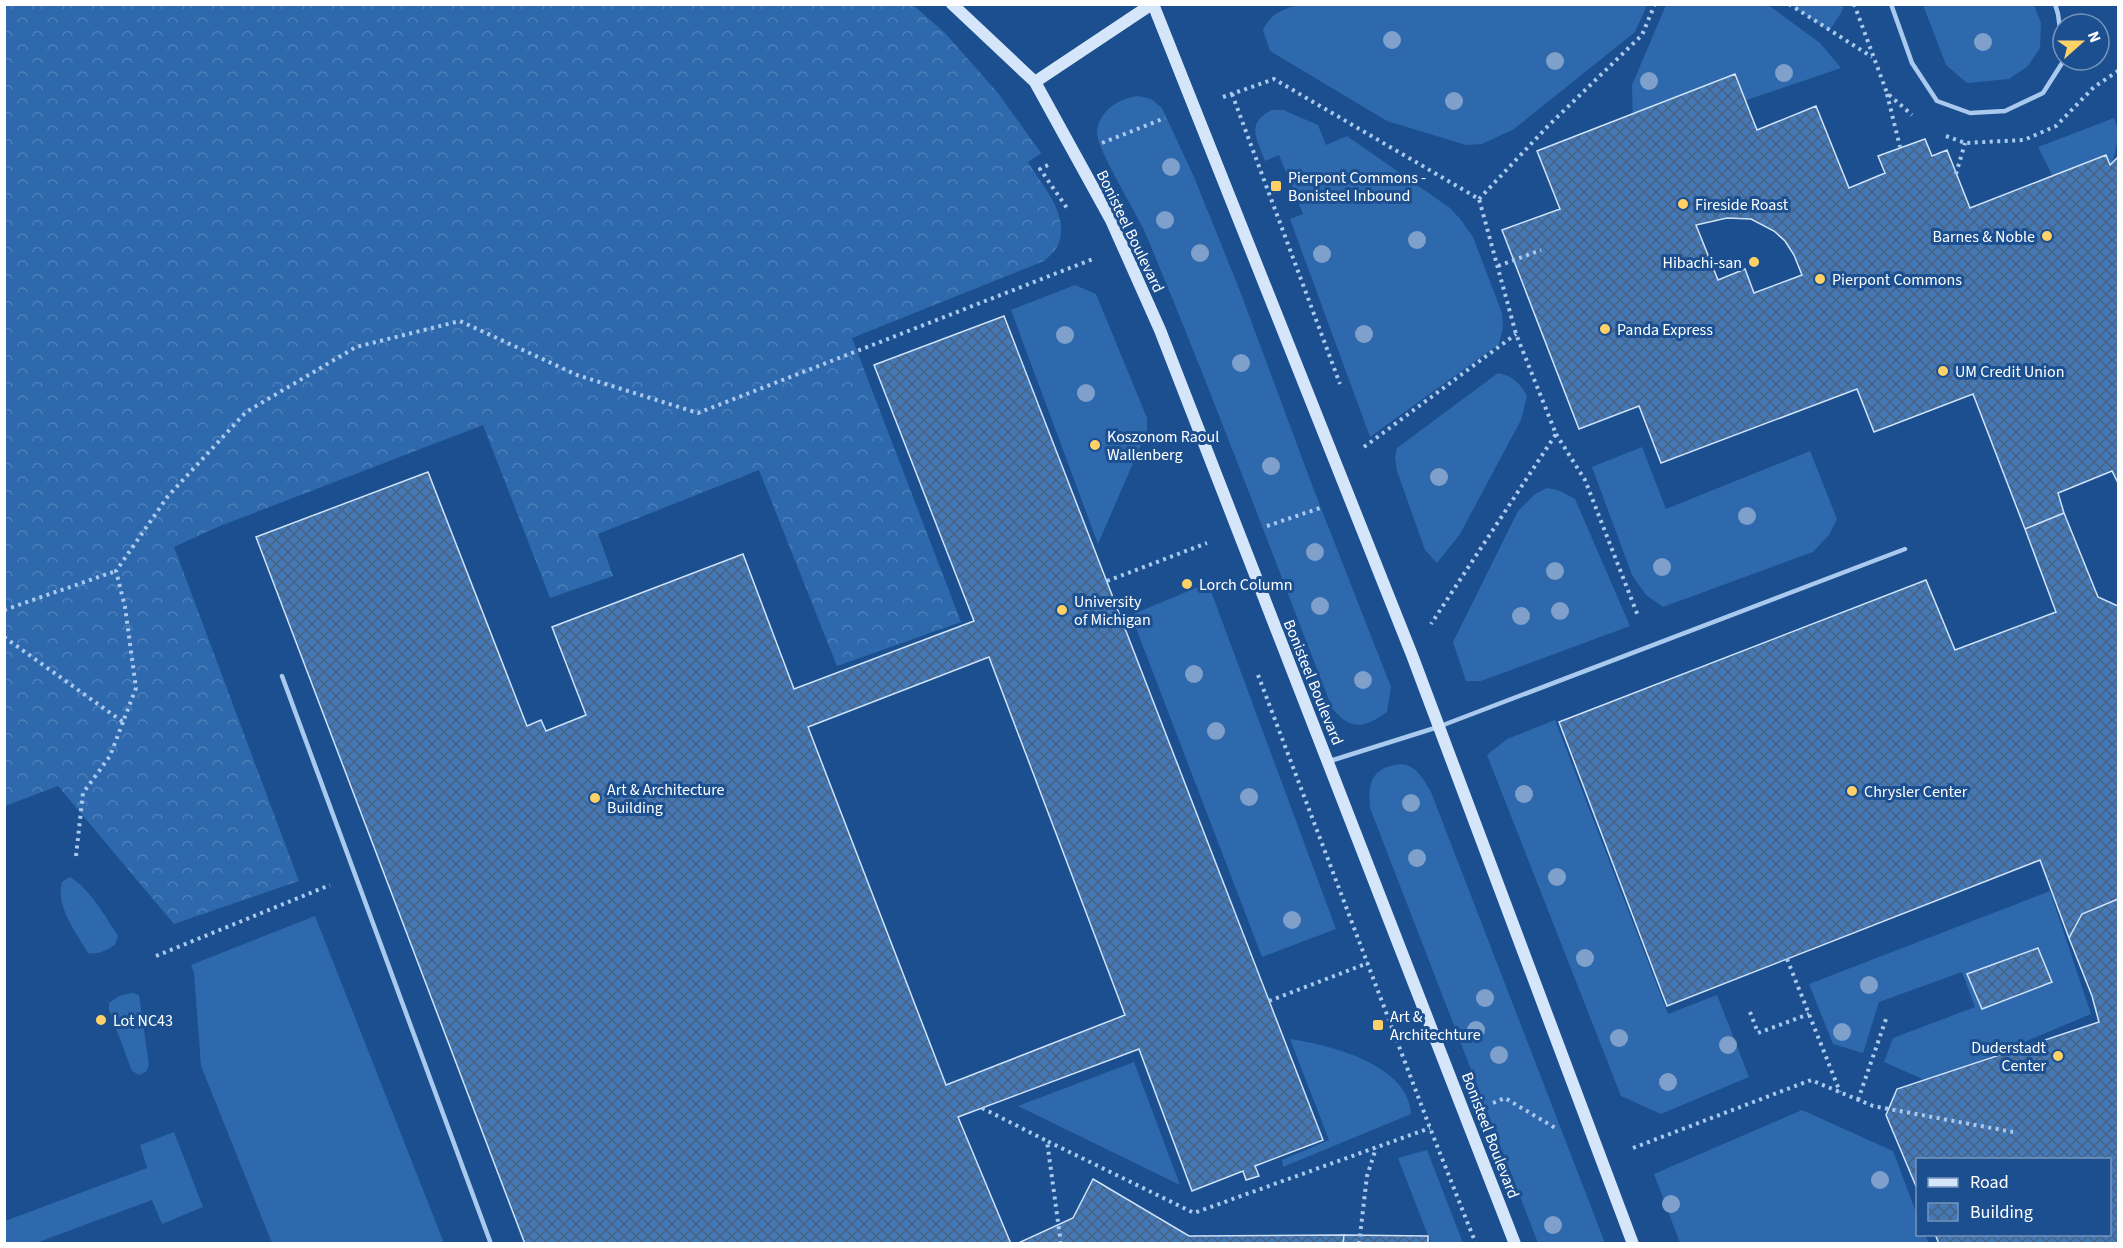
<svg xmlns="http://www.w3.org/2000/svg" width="2123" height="1248" viewBox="0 0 2123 1248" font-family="'Source Sans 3',sans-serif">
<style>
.grass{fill:#2e69ad}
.forest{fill:url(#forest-crowns)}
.building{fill:url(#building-cross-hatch);stroke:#cfe3fa;stroke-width:1.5;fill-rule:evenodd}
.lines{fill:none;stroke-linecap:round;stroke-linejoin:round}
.path{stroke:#a9c9ee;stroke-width:4;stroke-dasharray:3 4.5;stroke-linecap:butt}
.lane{stroke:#a9c9ee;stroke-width:4.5}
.secondary{stroke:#d6e6fa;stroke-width:12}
.tree{fill:#7ea0ca}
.poi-dot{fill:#ffd166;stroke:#1b4f8f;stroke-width:2}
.labels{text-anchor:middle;stroke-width:6;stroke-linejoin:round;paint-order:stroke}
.poi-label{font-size:16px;fill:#fff;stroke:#1b4f8f;text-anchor:start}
.street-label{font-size:16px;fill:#fff;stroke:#1b4f8f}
</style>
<defs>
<pattern id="forest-crowns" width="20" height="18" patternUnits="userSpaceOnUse" patternTransform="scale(1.5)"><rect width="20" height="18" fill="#2e69ad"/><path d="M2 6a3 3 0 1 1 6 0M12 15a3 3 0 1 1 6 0" fill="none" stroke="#4d80b9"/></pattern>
<pattern id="building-cross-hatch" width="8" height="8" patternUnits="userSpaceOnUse" patternTransform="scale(1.5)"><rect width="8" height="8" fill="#4478b7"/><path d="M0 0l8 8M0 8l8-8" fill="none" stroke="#486282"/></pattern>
</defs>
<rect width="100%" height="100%" fill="#1b4f8f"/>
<path class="grass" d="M 1297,5 L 1297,4 L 1647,5 L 1635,32 L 1514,129 L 1482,144 L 1466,145 L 1387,121 L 1270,51 L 1263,30 C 1270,14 1282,10 1297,5 Z
M 1666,5 L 1768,5 L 1820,43 L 1841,68 L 1747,100 L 1663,117 L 1633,127 L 1632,85 Z
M 1791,5 L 1844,5 L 1841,13 L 1829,31 Z
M 1923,5 L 2034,5 L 2041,23 L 2040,48 L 2028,66 L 2009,79 L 1967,83 L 1946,65 Z
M 1138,96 L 1151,99 L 1162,108 L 1194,177 L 1240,291 L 1312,485 L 1391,687 L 1387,712 C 1365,728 1350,731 1332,708 C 1270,548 1210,387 1144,230 C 1135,210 1096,148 1097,132 C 1099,110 1120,98 1138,96 Z
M 1272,110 L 1283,110 L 1318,125 L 1326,145 L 1347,136 L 1450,208 L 1461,220 L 1473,237 L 1502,313 L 1503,328 L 1499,344 L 1370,437 L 1290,219 L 1303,214 L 1279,155 L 1265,161 C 1257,139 1245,123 1272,110 Z
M 2114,118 C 2123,136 2112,166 2104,183 L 2061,193 L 2038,147 Z
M 1075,285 L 1096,294 L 1147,418 L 1147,431 L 1098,544 L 1011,310 Z
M 1498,373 C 1513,376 1520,383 1527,396 L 1521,420 L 1460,534 L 1437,563 L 1425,550 L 1397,471 L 1395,458 L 1397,448 Z
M 1642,447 L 1666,509 L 1810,451 L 1837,519 L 1829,535 L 1813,552 L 1663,607 L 1646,595 L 1632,575 L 1592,467 Z
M 1547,488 L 1558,490 L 1575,499 L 1630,626 L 1481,681 L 1466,681 L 1453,642 L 1518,511 L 1535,494 Z
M 1208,583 L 1336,929 L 1262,957 L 1131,615 Z
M 1555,720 L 1668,1014 L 1717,995 L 1749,1077 L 1661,1114 L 1621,1096 L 1487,755 L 1507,739 Z
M 1402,764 C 1418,767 1423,779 1431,792 L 1605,1243 L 1538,1243 L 1370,808 C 1368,781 1372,767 1402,764 Z
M 70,877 C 90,889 105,916 118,936 L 115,945 C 107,950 98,955 88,953 C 76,932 55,906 62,882 Z
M 2050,891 L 2091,1014 L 1929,1082 L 1884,1062 L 1893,1038 L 1975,1007 L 1962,972 L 1879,1002 L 1863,1053 L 1833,1044 L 1809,984 Z
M 315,916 L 444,1243 L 272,1243 L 201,1066 L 194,973 L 191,965 Z
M 132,993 L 139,995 L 149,1065 L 146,1072 L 139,1075 L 132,1071 L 109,1010 L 109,1003 L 119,996 Z
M 1290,1039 C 1329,1045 1409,1064 1411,1114 L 1283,1167 L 1282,1160 L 1329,1140 Z
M 1134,1062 L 1180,1185 L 1018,1106 Z
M 1802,1110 L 1893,1151 L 1917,1215 L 1918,1234 L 1925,1235 L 1929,1243 L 1680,1243 L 1654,1174 Z
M 174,1132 L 203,1207 L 162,1224 L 152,1200 L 36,1243 L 5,1243 L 5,1221 L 147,1168 L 140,1145 Z
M 1427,1150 L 1463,1243 L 1431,1243 L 1398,1158 Z"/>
<path class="forest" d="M 5,4 L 913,5 L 945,33 L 998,93 L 1041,153 L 1028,162 C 1043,187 1072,217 1057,247 C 1054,253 1048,257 1044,261 L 852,338 L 961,622 L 837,666 L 759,470 L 598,534 L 613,576 L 550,598 L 483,425 L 220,526 L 174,547 L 299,881 L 174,924 L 58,786 L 5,806 Z"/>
<path class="building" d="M 1735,74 L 1757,130 L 1816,106 L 1849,188 L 1885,173 L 1878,156 L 1925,139 L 1932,156 L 1947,150 L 1970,208 L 2106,155 L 2110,165 L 2118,157 L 2118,483 L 2112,471 L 2058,493 L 2064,513 L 2025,529 L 1973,394 L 1874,432 L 1857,389 L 1661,463 L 1639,406 L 1579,429 L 1502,230 L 1560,209 L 1537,151 Z
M 1727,218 L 1751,219 L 1774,231 L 1785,241 L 1794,255 L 1802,275 L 1754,293 L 1745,269 L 1718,280 L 1696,225 Z
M 1004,316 L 1323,1140 L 1255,1166 L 1259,1176 L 1246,1180 L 1243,1171 L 1192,1191 L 1139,1049 L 958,1117 L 1011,1244 L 525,1244 L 256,537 L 428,472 L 527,726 L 541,720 L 546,731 L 586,715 L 552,627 L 743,554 L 794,689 L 974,621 L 874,365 ZM 989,657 L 1125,1015 L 946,1085 L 808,727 Z
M 2064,513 L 2098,597 L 2118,606 L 2118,899 L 2082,914 L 2069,938 L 2040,860 L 1667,1006 L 1559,722 L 1926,580 L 1955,650 L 2056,612 L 2025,529 Z
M 2118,899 L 2118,1244 L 1939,1244 L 1935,1234 L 2110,1234 L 2110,1160 L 1918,1160 L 1918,1191 L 1886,1115 L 1897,1089 L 2099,1022 L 2092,996 L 2069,938 L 2082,914 Z
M 2038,948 L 2052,982 L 1982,1009 L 1967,974 Z
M 1093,1179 L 1189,1236 L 1344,1235 L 1343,1244 L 1016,1244 L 1073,1218 Z
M 1344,1235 L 1428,1236 L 1428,1244 L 1343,1244 Z"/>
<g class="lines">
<path class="path" d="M 1789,4 L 1872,57
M 1854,4 L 1887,93 L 1912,115
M 1232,94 L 1340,384
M 1887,94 L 1900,147
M 1223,97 L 1274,79 L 1479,199 L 1516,334 L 1556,434 L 1431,624
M 1946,136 L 1965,143 L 2024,140 L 2056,126 L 2094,87 L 2118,71
M 1102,143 L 1165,118
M 1048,165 L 1040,169 L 1067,208
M 1956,174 L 1965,143
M 1479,199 L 1548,126 L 1642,35 L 1655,4
M 1498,266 L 1541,250
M 1556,434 L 1585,480 L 1638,616
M 1364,447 L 1516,334
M 1267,526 L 1320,508
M 1107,581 L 1207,543
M 4,610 L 116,571
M 4,637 L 123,722 L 136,688 L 125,607 L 116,571 L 168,496 L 246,412 L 356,347 L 460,321 L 577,375 L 698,413 L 1093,259
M 1258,675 L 1430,1128 L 1476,1244
M 76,856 L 83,793 L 110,756 L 123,722
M 156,956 L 330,885
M 1787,959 L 1840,1092
M 1269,1001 L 1368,963
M 1750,1012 L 1758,1033 L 1809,1014
M 1858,1100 L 1886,1019
M 1493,1103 L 1505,1098 L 1557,1129
M 982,1108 L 1047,1141
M 1633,1148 L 1811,1080 L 1873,1106 L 2013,1132
M 1061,1244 L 1047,1141 L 1194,1213 L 1430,1128
M 1359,1244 L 1367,1176 L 1376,1148"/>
<path class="lane" d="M 1891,4 L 1912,63 L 1937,101 L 1970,113 L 2005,111 L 2043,93 L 2064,60
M 2055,4 L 2058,14 L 2063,51
M 282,676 L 491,1244
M 1330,761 L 1438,727 L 1905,549"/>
<path class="secondary" d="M 952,4 L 1035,82 L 1111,220 L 1160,330 L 1515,1244
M 1153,4 L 1412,655 L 1633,1244
M 1035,82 L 1152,4"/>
</g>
<g class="tree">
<circle cx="1392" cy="40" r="9"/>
<circle cx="1983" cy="42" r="9"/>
<circle cx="1555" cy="61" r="9"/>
<circle cx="1784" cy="73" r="9"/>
<circle cx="1649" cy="81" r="9"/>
<circle cx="1454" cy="101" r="9"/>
<circle cx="1171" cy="167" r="9"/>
<circle cx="1165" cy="220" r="9"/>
<circle cx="1417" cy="240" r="9"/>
<circle cx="1200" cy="253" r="9"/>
<circle cx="1322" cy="254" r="9"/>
<circle cx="1364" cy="334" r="9"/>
<circle cx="1065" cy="335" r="9"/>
<circle cx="1241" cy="363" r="9"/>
<circle cx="1086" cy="393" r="9"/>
<circle cx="1271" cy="466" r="9"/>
<circle cx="1439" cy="477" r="9"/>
<circle cx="1747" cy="516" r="9"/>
<circle cx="1315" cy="552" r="9"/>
<circle cx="1662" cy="567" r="9"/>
<circle cx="1555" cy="571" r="9"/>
<circle cx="1320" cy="606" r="9"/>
<circle cx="1560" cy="611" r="9"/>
<circle cx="1521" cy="616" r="9"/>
<circle cx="1194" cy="674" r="9"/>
<circle cx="1363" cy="680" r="9"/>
<circle cx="1216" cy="731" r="9"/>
<circle cx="1524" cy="794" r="9"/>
<circle cx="1249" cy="797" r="9"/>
<circle cx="1411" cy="803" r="9"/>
<circle cx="1417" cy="858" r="9"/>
<circle cx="1557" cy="877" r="9"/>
<circle cx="1292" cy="920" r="9"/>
<circle cx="1585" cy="958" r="9"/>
<circle cx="1869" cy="985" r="9"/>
<circle cx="1485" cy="998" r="9"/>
<circle cx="1476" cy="1030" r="9"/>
<circle cx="1842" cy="1032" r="9"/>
<circle cx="1619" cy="1038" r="9"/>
<circle cx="1728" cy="1045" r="9"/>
<circle cx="1499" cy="1055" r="9"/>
<circle cx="1668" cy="1082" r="9"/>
<circle cx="1880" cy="1180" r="9"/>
<circle cx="1671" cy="1204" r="9"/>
<circle cx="1553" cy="1225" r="9"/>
</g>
<g class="poi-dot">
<rect x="1270" y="180" width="12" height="12" rx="3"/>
<circle cx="1683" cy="204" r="6"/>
<circle cx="2047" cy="236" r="6"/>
<circle cx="1754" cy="262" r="6"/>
<circle cx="1820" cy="279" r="6"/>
<circle cx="1605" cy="329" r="6"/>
<circle cx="1943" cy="371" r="6"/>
<circle cx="1095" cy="445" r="6"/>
<circle cx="1187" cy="584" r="6"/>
<circle cx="1062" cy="610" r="6"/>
<circle cx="1852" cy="791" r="6"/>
<circle cx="595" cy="798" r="6"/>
<circle cx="101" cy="1020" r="6"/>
<rect x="1372" y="1019" width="12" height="12" rx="3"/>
<circle cx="2058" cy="1056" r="6"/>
</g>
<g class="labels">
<g class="poi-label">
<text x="1288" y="183">Pierpont Commons -<tspan x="1288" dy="18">Bonisteel Inbound</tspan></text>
<text x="1695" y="210">Fireside Roast</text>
<text x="2035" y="242" text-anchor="end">Barnes &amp; Noble</text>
<text x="1742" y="268" text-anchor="end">Hibachi-san</text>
<text x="1832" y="285">Pierpont Commons</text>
<text x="1617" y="335">Panda Express</text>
<text x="1955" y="377">UM Credit Union</text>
<text x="1107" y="442">Koszonom Raoul<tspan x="1107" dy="18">Wallenberg</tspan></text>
<text x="1199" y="590">Lorch Column</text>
<text x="1074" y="607">University<tspan x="1074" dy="18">of Michigan</tspan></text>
<text x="607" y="795">Art &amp; Architecture<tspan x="607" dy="18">Building</tspan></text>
<text x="1864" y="797">Chrysler Center</text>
<text x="1390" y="1022">Art &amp;<tspan x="1390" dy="18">Architechture</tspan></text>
<text x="113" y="1026">Lot NC43</text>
<text x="2046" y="1053" text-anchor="end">Duderstadt<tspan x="2046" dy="18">Center</tspan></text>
</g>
<g class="street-label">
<text transform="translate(1131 231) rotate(64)" y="6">Bonisteel Boulevard</text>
<text transform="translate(1314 682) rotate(68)" y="6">Bonisteel Boulevard</text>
<text transform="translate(1491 1135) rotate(69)" y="6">Bonisteel Boulevard</text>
</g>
</g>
<rect width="2123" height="1248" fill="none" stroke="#ffffff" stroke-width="12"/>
<rect x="1916" y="1158" width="195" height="78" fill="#1b4f8f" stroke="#7695bc" stroke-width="1.5"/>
<rect x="1928" y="1178" width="30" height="9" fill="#d6e6fa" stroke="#7695bc" stroke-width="1.5"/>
<text x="1970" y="1188" font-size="18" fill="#ffffff">Road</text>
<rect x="1928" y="1203" width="30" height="18" fill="url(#building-cross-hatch)" stroke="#7695bc" stroke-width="1.5"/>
<text x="1970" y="1218" font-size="18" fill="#ffffff">Building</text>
<g transform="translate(2081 42) rotate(69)"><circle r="28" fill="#1b4f8f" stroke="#7695bc" stroke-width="1.5"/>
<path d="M0-4.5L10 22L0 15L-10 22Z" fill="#ffd166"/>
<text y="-9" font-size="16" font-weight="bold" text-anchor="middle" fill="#ffffff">N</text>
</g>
</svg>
